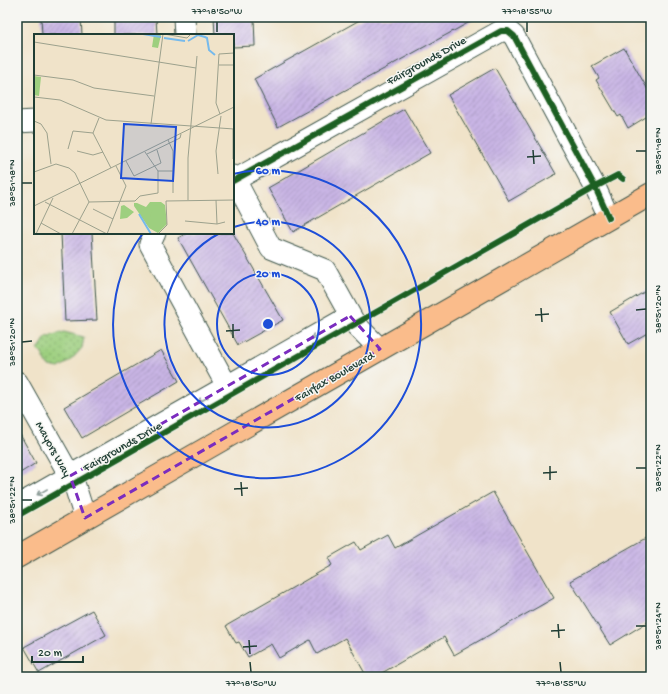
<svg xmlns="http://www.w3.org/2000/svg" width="668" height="694" viewBox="0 0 668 694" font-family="'Gochi Hand',sans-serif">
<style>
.park{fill:url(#park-dots);stroke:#5e865a}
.building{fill:url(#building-hatch)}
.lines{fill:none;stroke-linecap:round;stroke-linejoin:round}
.minor-casing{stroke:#3e564a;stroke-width:23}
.major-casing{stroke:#3e564a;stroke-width:24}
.minor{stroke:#fff;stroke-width:21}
.major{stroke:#fabc8b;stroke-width:22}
.cycleway-casing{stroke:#f6f6f2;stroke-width:8}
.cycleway{stroke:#1b5e20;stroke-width:6}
.oneway{stroke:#8f9e9a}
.marked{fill:none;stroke:#7b2cbf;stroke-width:3;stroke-dasharray:8 5;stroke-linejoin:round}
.ticks{fill:none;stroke:#1f3d34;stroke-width:1.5}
.ring{fill:none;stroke:#1d4ed8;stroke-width:2}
.labels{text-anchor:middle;stroke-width:3;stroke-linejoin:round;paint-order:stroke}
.street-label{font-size:12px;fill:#1f3d34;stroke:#f6f6f2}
.inset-river{fill:none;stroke:#76baec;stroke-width:2}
.inset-road{fill:none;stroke:#9ca18d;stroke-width:1}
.view{fill:#1d4ed8;fill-opacity:0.15;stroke:#1d4ed8;stroke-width:2}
.inset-edge{fill:none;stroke:#1f3d34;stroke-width:2}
.centre{fill:#1d4ed8;stroke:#f6f6f2;stroke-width:2}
.ring-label{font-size:12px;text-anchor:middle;font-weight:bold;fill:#1d4ed8;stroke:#f6f6f2;stroke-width:3;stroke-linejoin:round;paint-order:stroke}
.neatline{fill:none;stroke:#1f3d34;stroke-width:1.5}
.ticks-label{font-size:10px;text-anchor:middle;fill:#1f3d34}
</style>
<defs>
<pattern id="park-dots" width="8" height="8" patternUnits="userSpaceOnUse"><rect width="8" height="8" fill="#9dcf7f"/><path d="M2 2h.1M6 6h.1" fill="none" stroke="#7fa969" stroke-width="1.8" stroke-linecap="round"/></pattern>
<pattern id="building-hatch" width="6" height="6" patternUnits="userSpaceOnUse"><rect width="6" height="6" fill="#c9b5e5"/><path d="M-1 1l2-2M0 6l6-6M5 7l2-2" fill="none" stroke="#a394ba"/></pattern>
</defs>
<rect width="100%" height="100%" fill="#f6f6f2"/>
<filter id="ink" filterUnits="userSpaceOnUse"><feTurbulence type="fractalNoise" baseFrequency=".025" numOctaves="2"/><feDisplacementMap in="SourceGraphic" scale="8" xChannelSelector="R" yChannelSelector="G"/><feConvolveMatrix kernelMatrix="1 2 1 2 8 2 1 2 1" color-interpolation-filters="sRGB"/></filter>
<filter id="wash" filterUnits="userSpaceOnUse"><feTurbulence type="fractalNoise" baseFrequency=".012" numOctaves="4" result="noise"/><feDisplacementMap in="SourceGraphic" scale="16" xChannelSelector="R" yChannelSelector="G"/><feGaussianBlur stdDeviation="0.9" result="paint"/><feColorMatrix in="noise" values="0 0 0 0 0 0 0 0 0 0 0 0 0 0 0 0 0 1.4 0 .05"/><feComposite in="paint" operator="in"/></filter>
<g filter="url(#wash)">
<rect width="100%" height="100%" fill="#f0e3c9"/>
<path class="park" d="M 64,332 L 84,337 L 82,348 L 70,361 L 59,368 L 48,366 L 42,354 L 38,350 L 46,337 Z"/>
<g id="blocks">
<path class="building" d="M 41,17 L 81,17 L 82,35 L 42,35 Z
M 114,17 L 156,17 L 157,35 L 114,35 Z
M 214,17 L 254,17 L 255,46 L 233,47 L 233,35 L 215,35 Z
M 365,17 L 479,17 L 278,127 L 254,79 Z
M 624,48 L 651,95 L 651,114 L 628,128 L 621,115 L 618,117 L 596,80 L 599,78 L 592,66 Z
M 495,68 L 556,174 L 509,201 L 448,95 Z
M 404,109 L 430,153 L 293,232 L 268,188 Z
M 61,233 L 92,233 L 97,320 L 65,321 Z
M 187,233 L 233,233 L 283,320 L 238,345 L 178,238 Z
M 651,288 L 651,331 L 628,344 L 610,312 Z
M 161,350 L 179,381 L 82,438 L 64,407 Z
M 17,429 L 36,463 L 17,475 Z
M 493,492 L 554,598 L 454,655 L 444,637 L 375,677 L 367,677 L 345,638 L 317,654 L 310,640 L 279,658 L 271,644 L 248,657 L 239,642 L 236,643 L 226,626 L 332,565 L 328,558 L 356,542 L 361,550 L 388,535 L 395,548 Z
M 651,535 L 651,620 L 610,645 L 570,581 Z
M 92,610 L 106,635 L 39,673 L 24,647 Z"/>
</g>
</g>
<g filter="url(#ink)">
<use href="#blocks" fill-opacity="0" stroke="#3e564a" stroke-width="1"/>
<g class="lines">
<g class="minor-casing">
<path id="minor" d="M 184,17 L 185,35
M 17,122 L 35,121
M 233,176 L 271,248 L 325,270 L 355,324 L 380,349
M 233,181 L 501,31 L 508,31 L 514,36 L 595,187 L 609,218
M 155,233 L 150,244 L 227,386
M 17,382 L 74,483 L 85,518
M 17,506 L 350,316"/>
</g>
<g class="major-casing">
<path id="major" d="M 17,557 L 651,194"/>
</g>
<use href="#minor" class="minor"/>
<use href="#major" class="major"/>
<g class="cycleway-casing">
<path id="cycleway" d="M 233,181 L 501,31 L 508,31 L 514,36 L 595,187 L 609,218
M 17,516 L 385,307 L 595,187 L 618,175 L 623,179"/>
</g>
<use href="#cycleway" class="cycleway"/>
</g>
<defs><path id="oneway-shaft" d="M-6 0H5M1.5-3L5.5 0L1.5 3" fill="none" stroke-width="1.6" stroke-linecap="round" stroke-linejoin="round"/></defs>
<g class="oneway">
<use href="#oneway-shaft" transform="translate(316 336) rotate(151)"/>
<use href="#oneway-shaft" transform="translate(203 400) rotate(150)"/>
<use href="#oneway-shaft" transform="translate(42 492) rotate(150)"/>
</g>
</g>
<path class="marked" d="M 350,316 L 380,349 L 85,518 L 70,476 Z"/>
<path class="ticks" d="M 217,22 L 217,32M 527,22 L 527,32M 533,150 L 534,164M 636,151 L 646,151M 527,157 L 541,156M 22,183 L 32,183M 541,308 L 542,322M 636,310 L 646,309M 535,315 L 549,314M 233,324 L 233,338M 226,331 L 240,330M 22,342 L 32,341M 550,466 L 550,480M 636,468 L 646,468M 543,473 L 557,472M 241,482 L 242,496M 234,489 L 248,488M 22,500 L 32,500M 558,624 L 559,638M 636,626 L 646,626M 551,631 L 565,630M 249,640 L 250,654M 243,647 L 257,646M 250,662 L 251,672M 560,662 L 561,672"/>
<g class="ring">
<circle cx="268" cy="324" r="51"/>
<path d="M234 227A103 103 0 1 1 220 233"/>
<path d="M233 174A154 154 0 1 1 143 233"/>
</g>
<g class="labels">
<g class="street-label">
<text transform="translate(426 60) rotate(-29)" y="4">Fairgrounds Drive</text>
<text transform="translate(334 376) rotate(-30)" y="4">Fairfax Boulevard</text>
<text transform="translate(122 446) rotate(-30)" y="4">Fairgrounds Drive</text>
<text transform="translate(54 449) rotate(61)" y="4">Mayors Way</text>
</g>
</g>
<g transform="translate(34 34)">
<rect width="200" height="200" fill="#f0e3c9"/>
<path d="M 120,0 L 127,1 L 124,14 L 118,13 ZM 0,42 L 7,43 L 5,62 L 0,61 ZM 116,168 L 127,168 L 131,171 L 133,190 L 124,199 L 115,194 L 100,172 L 100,169 L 103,169 L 112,173 Z" fill="#9dcf7f"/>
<path d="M 90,171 L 100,178 L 93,184 L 86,185 L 87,172 ZM 127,171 L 130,182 L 123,182 L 118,176 L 116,183 L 112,186 L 106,178 L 116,172 Z" fill="#9dcf7f"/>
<path class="inset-river" d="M 109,0 L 127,3M 130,4 L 151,7M 154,7 L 164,1 L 171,3 L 173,4 L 175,16 L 181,21M 105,180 L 117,200M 142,200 L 169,200M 170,200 L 191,200"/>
<path class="inset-road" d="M 130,0 L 153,4 L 157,0M 0,8 L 162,34M 185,31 L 200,31M 0,41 L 39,46 L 60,54 L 120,62M 0,63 L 26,66 L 72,86 L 200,95M 186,80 L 182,69 L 185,20 L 200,19M 65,84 L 59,99 L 77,134M 0,87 L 7,90 L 13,99 L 17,130M 117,90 L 129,0M 199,95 L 199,125M 134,106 L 139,117 L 139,159M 34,115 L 39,97 L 59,99M 43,117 L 59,121 L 69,118M 113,120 L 146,104 L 147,100M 92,127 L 100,142 L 127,129 L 123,116M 124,137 L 139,137M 0,138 L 22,130 L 35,134 L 41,139 L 55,168 L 38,200M 184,140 L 182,117 L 187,82M 154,166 L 154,124 L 163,22M 182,166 L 183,190M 11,168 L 73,200M 55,168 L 101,167 L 106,162 L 124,159 L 124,137 L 111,118M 0,172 L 200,73M 59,175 L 79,185M 151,187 L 183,190 L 191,188M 7,189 L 27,200M 2,200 L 19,164M 73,200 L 92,152 L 82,132M 124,200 L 133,191 L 132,167 L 200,166"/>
<path class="view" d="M 90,90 L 142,93 L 139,147 L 87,144 Z"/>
<rect width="200" height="200" class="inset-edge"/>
</g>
<circle cx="268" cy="324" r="6" class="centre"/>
<g class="ring-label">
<text x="268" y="174">60 m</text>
<text x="268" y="225">40 m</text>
<text x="268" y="277">20 m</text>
</g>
<rect width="668" height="694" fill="none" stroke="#f6f6f2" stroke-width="44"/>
<path d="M32 656v6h51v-6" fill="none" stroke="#1f3d34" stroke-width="2"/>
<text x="38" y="656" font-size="12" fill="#1f3d34" stroke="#f6f6f2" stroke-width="3" paint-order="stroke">20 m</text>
<rect x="22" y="22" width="624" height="650" class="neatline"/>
<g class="ticks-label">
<text x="217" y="14">77°18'50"W</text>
<text x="527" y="14">77°18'55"W</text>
<text transform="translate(657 151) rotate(-90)" y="4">38°51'18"N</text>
<text transform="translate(11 183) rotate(-90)" y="4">38°51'18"N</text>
<text transform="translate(657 309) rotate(-90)" y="4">38°51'20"N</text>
<text transform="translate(11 342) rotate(-90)" y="4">38°51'20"N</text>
<text transform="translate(657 468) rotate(-90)" y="4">38°51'22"N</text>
<text transform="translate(11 500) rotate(-90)" y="4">38°51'22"N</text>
<text transform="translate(657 626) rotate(-90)" y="4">38°51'24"N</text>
<text x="251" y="686">77°18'50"W</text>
<text x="561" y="686">77°18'55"W</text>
</g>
</svg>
